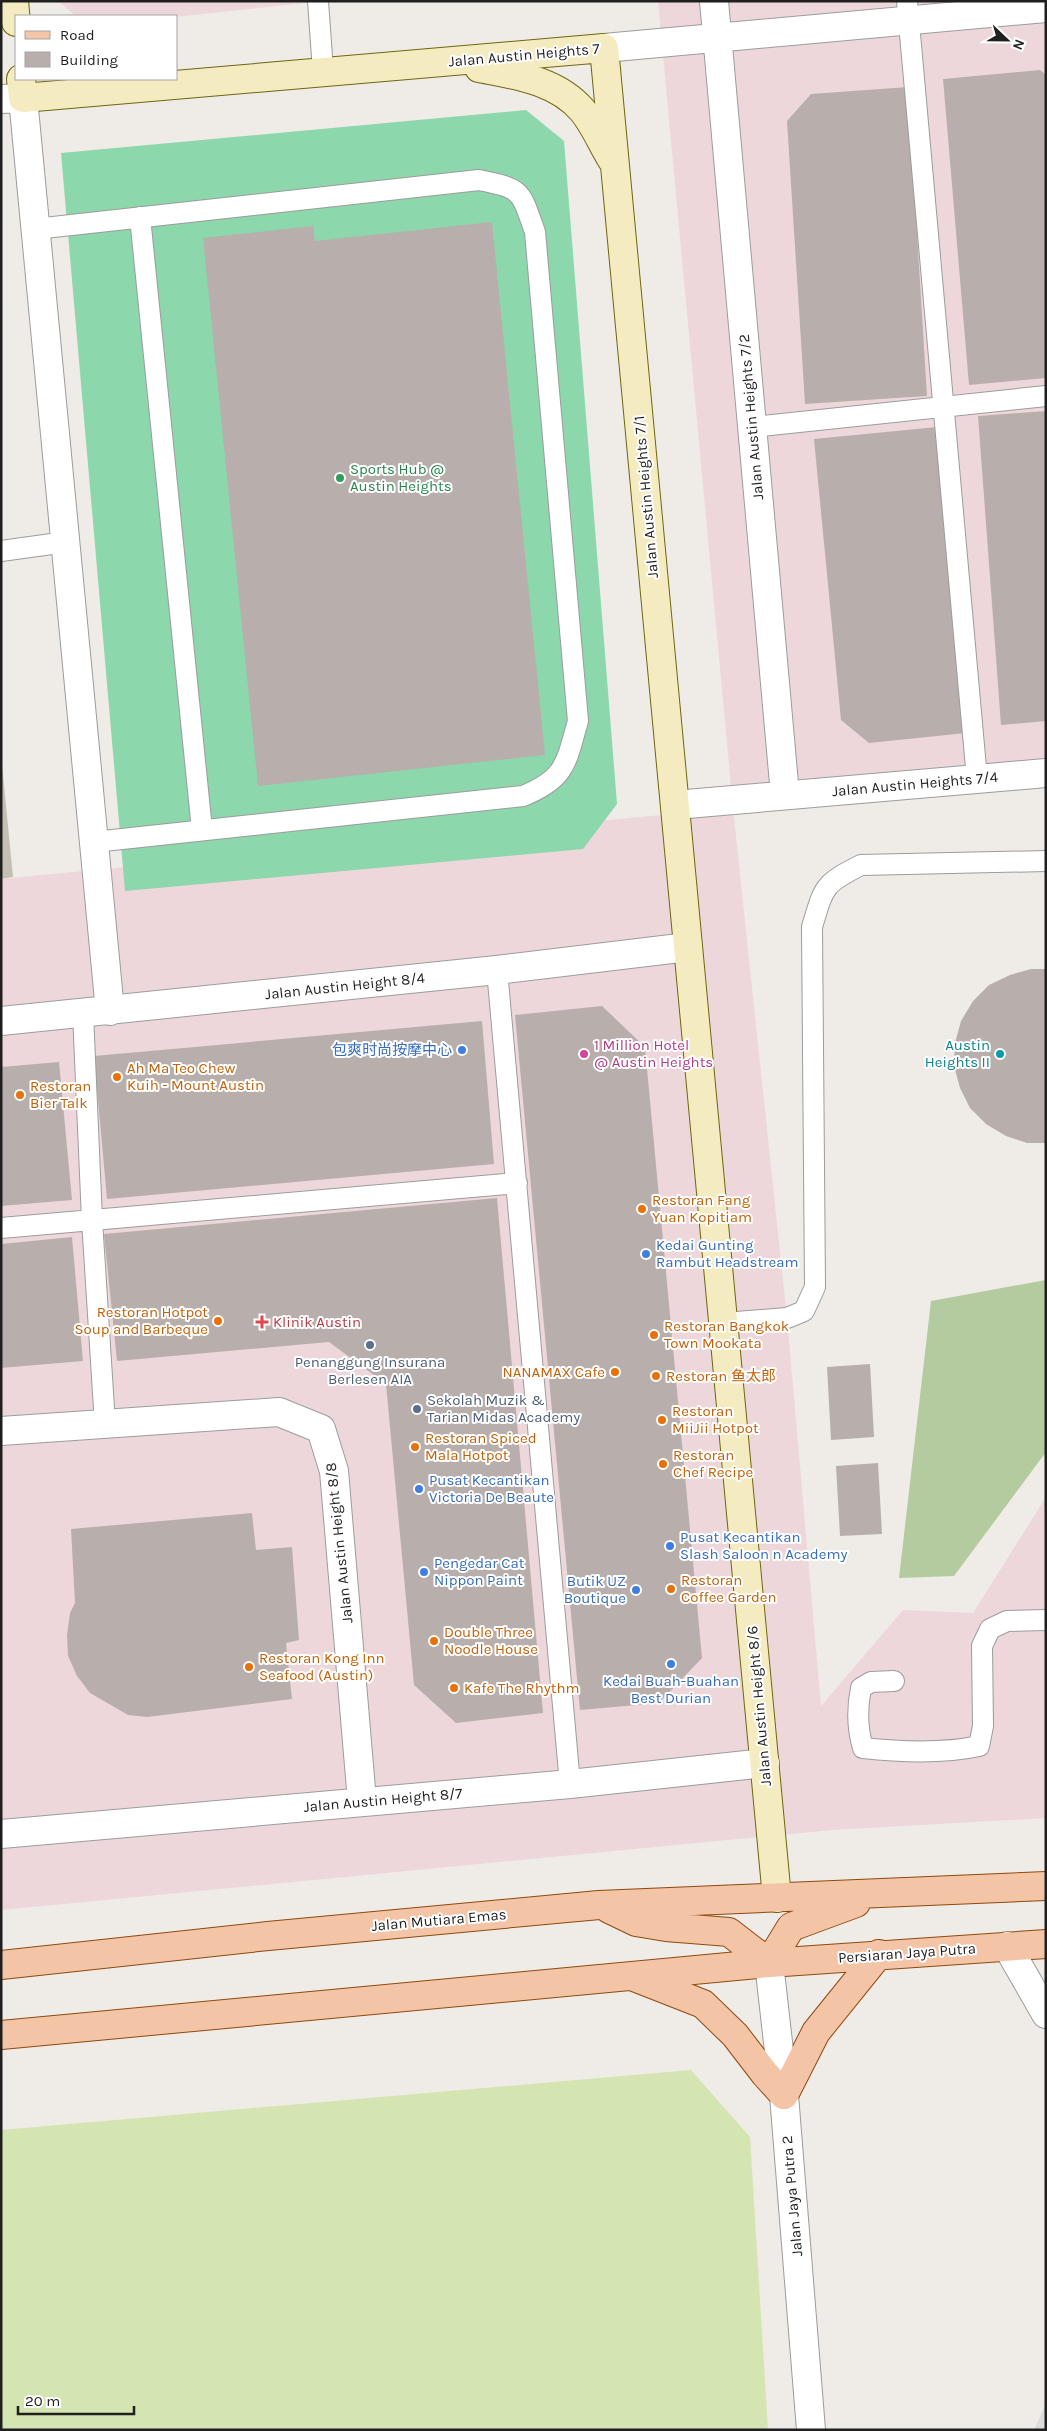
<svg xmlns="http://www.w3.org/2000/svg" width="1047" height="2431" viewBox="0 0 1047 2431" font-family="Karla,'Noto Sans SC',sans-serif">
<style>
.residential{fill:#dddcdd}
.commercial{fill:#eed7db}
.construction{fill:#c3c0b3}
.grass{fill:#d4e5b1}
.forest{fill:#b4cb9f}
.pitch{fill:#8cd7ab}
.building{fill:#b8afac}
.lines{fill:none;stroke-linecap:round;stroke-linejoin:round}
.lane-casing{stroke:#9c9c9c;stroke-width:22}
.street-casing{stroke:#9c9c9c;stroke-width:30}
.secondary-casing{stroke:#6e660f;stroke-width:30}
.primary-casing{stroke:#8d4a0d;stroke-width:30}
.lane{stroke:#fff;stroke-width:20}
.street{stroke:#fff;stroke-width:28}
.secondary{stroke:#f4ecc0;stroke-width:28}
.primary{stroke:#f4c4a7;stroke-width:28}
.leisure-dot{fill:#2e9e5b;stroke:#fff;stroke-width:2}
.shop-dot{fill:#3f7fe0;stroke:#fff;stroke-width:2}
.hotel-dot{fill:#d1479c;stroke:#fff;stroke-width:2}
.culture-dot{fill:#0f9aa8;stroke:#fff;stroke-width:2}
.food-dot{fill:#e8710a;stroke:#fff;stroke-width:2}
.health-dot{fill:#e0444e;stroke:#fff;stroke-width:2}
.service-dot{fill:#5c6f8a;stroke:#fff;stroke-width:2}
.labels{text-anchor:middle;stroke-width:4;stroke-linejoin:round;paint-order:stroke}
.street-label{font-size:15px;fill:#1f1f1f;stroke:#fff}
.leisure-label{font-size:15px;fill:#27864d;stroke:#fff;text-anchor:start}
.hotel-label{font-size:15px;fill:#b23c85;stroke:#fff;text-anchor:start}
.culture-label{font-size:15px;fill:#0d838f;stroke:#fff;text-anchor:end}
.shop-label{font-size:15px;fill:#366cbe;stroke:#fff;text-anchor:start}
.food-label{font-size:15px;fill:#c56008;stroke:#fff;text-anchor:start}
.health-label{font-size:15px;fill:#be3a42;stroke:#fff;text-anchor:start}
.service-label{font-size:15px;fill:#4e5e75;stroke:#fff}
</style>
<rect width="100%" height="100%" fill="#efebe7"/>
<path class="residential" d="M 1046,2403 L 1046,2430 L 1034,2430 Z"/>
<path class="commercial" d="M 58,1 L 323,1 L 176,17 L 76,16 Z
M 658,1 L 1046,1 L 1046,773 L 733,808 L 787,1318 L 821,1706 L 903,1610 L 973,1613 L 1046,1497 L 1046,1818 L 832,1830 L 1,1910 L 1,879 L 733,808 Z"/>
<path class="construction" d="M 1,755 L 13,877 L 1,879 Z"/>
<path class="grass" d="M 691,2070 L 750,2137 L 768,2430 L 1,2430 L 1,2130 Z"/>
<path class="forest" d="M 1046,1280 L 1046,1452 L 954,1576 L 899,1578 L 931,1301 Z"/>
<path class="pitch" d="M 526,110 L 564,141 L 617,804 L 583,849 L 125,891 L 61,153 Z"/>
<path class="building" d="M 1040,70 L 1046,75 L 1046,378 L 969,385 L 943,79 Z
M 908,87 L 927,396 L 805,404 L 787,121 L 811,94 Z
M 492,222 L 545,755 L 258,786 L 203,238 L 313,226 L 315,241 Z
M 1046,411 L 1046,721 L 1001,725 L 978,416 Z
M 937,427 L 966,733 L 869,743 L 841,720 L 814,439 Z
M 1031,969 L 1046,969 L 1046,1143 L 1027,1143 L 1006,1136 L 986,1124 L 970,1108 L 960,1088 L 954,1066 L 955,1043 L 961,1021 L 973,1001 L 989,985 L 1010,975 Z
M 602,1006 L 645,1047 L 702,1658 L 659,1703 L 580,1710 L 515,1015 Z
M 482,1021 L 494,1164 L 107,1199 L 94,1056 Z
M 59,1062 L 72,1200 L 1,1206 L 1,1067 Z
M 497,1198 L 543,1713 L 456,1723 L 414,1685 L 386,1384 L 329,1342 L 117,1361 L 104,1234 Z
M 72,1237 L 83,1361 L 1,1368 L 1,1244 Z
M 870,1364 L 874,1437 L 831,1440 L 827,1367 Z
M 878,1463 L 882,1534 L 840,1536 L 836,1466 Z
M 252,1513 L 256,1550 L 292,1547 L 299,1640 L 286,1643 L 292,1699 L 147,1717 L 128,1715 L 90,1693 L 77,1676 L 68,1656 L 67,1635 L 70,1613 L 75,1603 L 71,1529 Z"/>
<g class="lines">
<g class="lane-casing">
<path id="lane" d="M 318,1 L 323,71
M 907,1 L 977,779
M 140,217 L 202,830
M 35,229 L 479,180 C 523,189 520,190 535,232 L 578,721 C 566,762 567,778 523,796 L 94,842
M 752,427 L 1046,396
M 1,551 L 66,542
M 497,970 L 570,1784
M 83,1013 L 92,1220 L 105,1424
M 1,1228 L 517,1183
M 724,1323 L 787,1318 L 804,1311 L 815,1287 L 812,927 C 824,887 823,884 861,865 L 1046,861
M 894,1681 L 871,1682 L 861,1688 C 857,1708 857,1728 863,1748 C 900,1752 942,1754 979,1746 L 983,1726 L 982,1646 L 990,1629 L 1007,1621 L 1046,1620"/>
</g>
<g class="street-casing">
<path id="street" d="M 714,1 L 785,795
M 604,48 L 1046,8
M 1,99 L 23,98 L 110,1011
M 675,805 L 1046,773
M 1,1021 L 497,970 L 688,947
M 1,1431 L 279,1412 L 321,1429 L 334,1471 L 362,1801
M 1,1834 L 570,1784 L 765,1763
M 1007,1946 L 1046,2014
M 769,1963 L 784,2095 L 811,2430"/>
</g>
<g class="secondary-casing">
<path id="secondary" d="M 14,1 L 16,22
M 479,68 C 515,75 556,80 582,110 C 594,124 602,144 612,160
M 21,79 L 23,98 L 604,48 L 777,1898"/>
</g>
<g class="primary-casing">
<path id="primary" d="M 609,1909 L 636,1922 L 666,1927 L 729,1932 L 769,1963
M 769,1963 L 791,1927 L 856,1903
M 1,1965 L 268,1936 L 599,1905 L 1046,1886
M 634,1977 L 703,2004 L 735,2035 L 765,2074 L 784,2095 L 816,2032 L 879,1954
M 1,2035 L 769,1963 L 1046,1944"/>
</g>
<use href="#lane" class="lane"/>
<use href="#street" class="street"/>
<use href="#secondary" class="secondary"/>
<use href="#primary" class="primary"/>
</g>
<circle class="leisure-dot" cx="340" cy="478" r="5"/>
<g class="shop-dot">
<circle cx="462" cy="1050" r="5"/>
<circle cx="646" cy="1254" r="5"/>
<circle cx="419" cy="1489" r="5"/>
<circle cx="670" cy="1546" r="5"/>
<circle cx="424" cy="1572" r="5"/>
<circle cx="636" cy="1590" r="5"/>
<circle cx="671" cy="1664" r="5"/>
</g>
<circle class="hotel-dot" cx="584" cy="1054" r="5"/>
<circle class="culture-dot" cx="1000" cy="1054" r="5"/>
<g class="food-dot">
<circle cx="117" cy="1077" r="5"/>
<circle cx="20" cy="1095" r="5"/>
<circle cx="642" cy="1209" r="5"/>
<circle cx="218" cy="1321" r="5"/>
<circle cx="654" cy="1335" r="5"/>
<circle cx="615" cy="1372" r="5"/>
<circle cx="656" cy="1376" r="5"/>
<circle cx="662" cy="1420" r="5"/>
<circle cx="415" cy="1447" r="5"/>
<circle cx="663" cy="1464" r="5"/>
<circle cx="671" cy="1589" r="5"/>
<circle cx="434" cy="1641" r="5"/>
<circle cx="249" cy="1667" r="5"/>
<circle cx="454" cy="1688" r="5"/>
</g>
<path class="health-dot" d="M259.5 1314.5h5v5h5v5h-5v5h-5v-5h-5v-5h5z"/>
<g class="service-dot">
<circle cx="370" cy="1345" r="5"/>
<circle cx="417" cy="1409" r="5"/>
</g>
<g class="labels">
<g class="street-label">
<text transform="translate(524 55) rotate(-5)" y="5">Jalan Austin Heights 7</text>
<text transform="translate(751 417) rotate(-95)" y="5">Jalan Austin Heights 7/2</text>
<text transform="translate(646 497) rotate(-95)" y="5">Jalan Austin Heights 7/1</text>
<text transform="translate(915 784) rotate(-5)" y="5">Jalan Austin Heights 7/4</text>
<text transform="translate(345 986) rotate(-6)" y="5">Jalan Austin Height 8/4</text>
<text transform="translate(339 1543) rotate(-96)" y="5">Jalan Austin Height 8/8</text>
<text transform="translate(759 1706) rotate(-95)" y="5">Jalan Austin Height 8/6</text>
<text transform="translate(383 1800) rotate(-5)" y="5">Jalan Austin Height 8/7</text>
<text transform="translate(439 1920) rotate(-5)" y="5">Jalan Mutiara Emas</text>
<text transform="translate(907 1953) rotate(-4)" y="5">Persiaran Jaya Putra</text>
<text transform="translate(792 2196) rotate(-95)" y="5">Jalan Jaya Putra 2</text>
</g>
<g class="leisure-label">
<text x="350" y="474">Sports Hub @<tspan x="350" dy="17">Austin Heights</tspan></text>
</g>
<g class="hotel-label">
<text x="594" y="1050">1 Million Hotel<tspan x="594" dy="17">@ Austin Heights</tspan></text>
</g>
<g class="culture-label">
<text x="990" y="1050">Austin<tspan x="990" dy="17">Heights II</tspan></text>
</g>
<g class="shop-label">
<text x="452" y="1055" text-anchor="end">包爽时尚按摩中心</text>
<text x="656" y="1250">Kedai Gunting<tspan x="656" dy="17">Rambut Headstream</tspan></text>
<text x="429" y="1485">Pusat Kecantikan<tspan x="429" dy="17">Victoria De Beaute</tspan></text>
<text x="680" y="1542">Pusat Kecantikan<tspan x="680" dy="17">Slash Saloon n Academy</tspan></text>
<text x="434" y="1568">Pengedar Cat<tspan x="434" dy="17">Nippon Paint</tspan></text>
<text x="626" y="1586" text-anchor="end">Butik UZ<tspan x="626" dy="17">Boutique</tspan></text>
<text x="671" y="1686" text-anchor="middle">Kedai Buah-Buahan<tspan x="671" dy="17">Best Durian</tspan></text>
</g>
<g class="food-label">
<text x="127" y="1073">Ah Ma Teo Chew<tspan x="127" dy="17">Kuih - Mount Austin</tspan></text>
<text x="30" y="1091">Restoran<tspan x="30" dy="17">Bier Talk</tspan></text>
<text x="652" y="1205">Restoran Fang<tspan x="652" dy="17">Yuan Kopitiam</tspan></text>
<text x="208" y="1317" text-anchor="end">Restoran Hotpot<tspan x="208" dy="17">Soup and Barbeque</tspan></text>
<text x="664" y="1331">Restoran Bangkok<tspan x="664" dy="17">Town Mookata</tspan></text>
<text x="605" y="1377" text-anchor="end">NANAMAX Cafe</text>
<text x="666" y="1381">Restoran 鱼太郎</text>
<text x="672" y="1416">Restoran<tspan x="672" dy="17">MiiJii Hotpot</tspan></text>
<text x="425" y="1443">Restoran Spiced<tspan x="425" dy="17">Mala Hotpot</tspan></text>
<text x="673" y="1460">Restoran<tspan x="673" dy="17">Chef Recipe</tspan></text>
<text x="681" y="1585">Restoran<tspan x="681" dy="17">Coffee Garden</tspan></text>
<text x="444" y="1637">Double Three<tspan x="444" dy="17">Noodle House</tspan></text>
<text x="259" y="1663">Restoran Kong Inn<tspan x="259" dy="17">Seafood (Austin)</tspan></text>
<text x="464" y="1693">Kafe The Rhythm</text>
</g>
<g class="health-label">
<text x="273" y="1327">Klinik Austin</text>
</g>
<g class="service-label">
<text x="370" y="1367">Penanggung Insurana<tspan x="370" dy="17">Berlesen AIA</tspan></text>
<text x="427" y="1405" text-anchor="start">Sekolah Muzik &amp;<tspan x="427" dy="17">Tarian Midas Academy</tspan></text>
</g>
</g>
<rect width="1047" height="2431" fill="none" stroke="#1f1f1f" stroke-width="5"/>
<rect x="15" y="15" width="162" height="65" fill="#ffffff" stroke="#a5a5a5"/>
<rect x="25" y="31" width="25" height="8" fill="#f4c4a7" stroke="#a5a5a5"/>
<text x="60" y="40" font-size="15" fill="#1f1f1f">Road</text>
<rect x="25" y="52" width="25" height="15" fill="#b8afac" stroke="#a5a5a5"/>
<text x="60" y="65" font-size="15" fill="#1f1f1f">Building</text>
<g transform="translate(1007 40) rotate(112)" stroke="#ffffff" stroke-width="4" paint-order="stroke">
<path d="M0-4L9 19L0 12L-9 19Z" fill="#1f1f1f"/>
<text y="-8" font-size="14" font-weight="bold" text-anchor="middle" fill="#1f1f1f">N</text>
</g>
<path d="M18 2406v8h116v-8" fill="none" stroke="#1f1f1f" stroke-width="2.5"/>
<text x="25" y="2406" font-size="15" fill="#1f1f1f" stroke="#ffffff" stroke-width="4" paint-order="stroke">20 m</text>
</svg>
